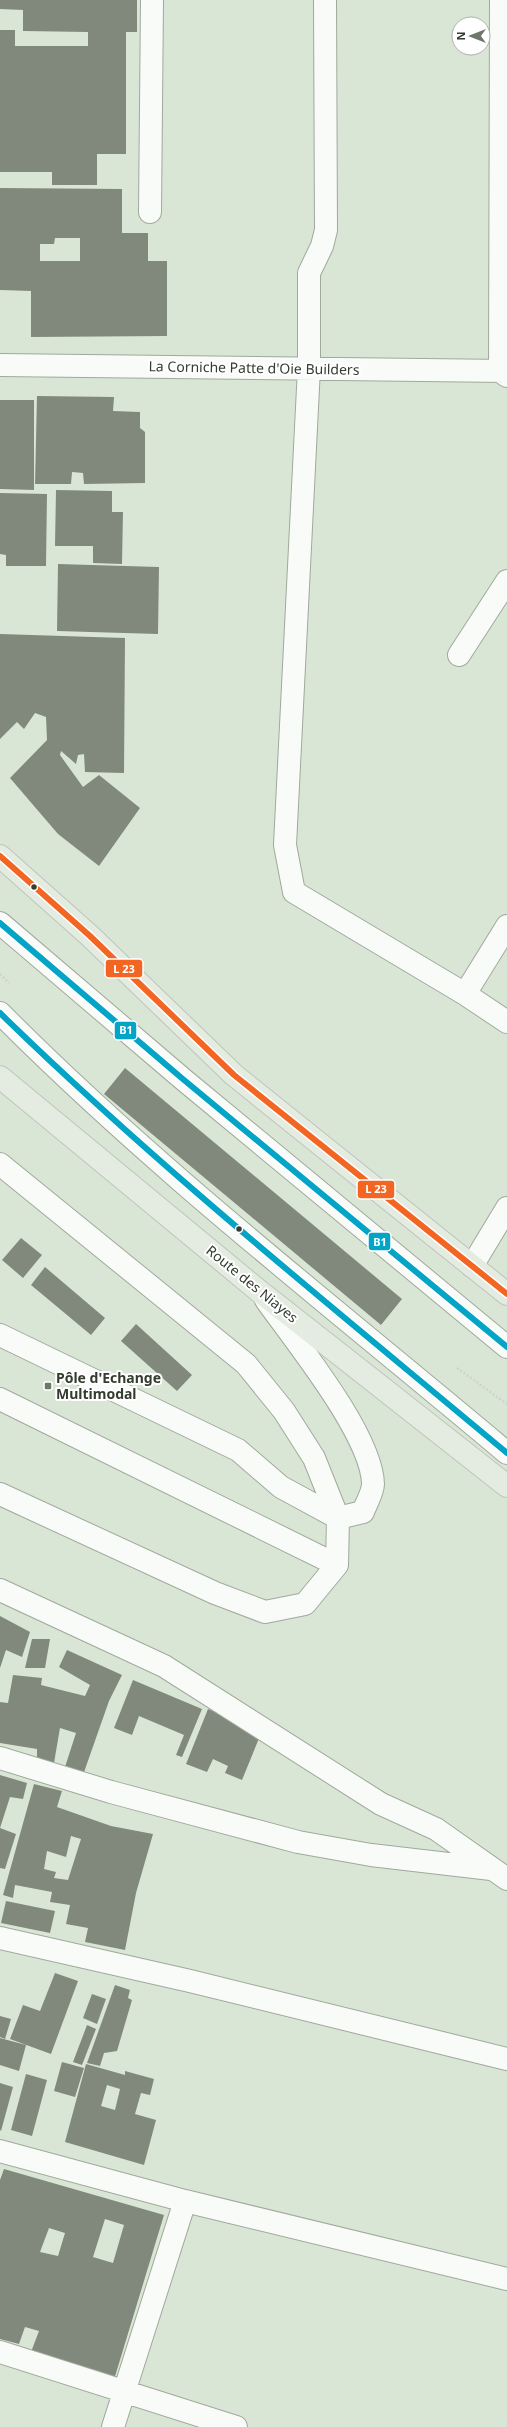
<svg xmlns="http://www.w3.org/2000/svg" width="507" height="2427" viewBox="0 0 507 2427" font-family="'Noto Sans',sans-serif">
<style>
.building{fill:#80897c;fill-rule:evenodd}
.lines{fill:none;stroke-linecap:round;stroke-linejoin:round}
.minor-casing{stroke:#a0a99c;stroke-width:24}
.major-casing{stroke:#bec4bb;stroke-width:24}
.path{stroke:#d0d3ce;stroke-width:2.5;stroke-dasharray:2 2;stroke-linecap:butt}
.minor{stroke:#f9fbf9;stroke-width:22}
.major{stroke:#e4ece1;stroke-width:22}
.bus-1-casing{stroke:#fff;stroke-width:9}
.bus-2-casing{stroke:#fff;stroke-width:9}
.bus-1{stroke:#03a4c6;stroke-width:6}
.bus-2{stroke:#f26522;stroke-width:6}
.bus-dot{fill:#343c30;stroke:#fff;stroke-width:1.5}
.poi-dot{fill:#6e786a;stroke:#fff;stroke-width:1.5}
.labels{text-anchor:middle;stroke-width:4;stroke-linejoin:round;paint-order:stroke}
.street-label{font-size:14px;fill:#343c30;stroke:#fff}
.poi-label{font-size:14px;font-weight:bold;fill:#343c30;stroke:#fff;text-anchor:start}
.line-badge{stroke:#fff;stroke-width:1.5}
.badge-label{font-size:11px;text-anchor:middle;font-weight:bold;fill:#fff}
</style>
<rect width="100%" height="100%" fill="#dae6d5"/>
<path class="building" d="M 0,0 L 137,0 L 137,32 L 126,32 L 126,154 L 97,154 L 97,185 L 52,185 L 52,172 L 0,172 L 0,30 L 15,30 L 15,46 L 88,46 L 88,32 L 23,31 L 23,10 L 0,9 Z
M 0,188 L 122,189 L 122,233 L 148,233 L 148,261 L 167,261 L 167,336 L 31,337 L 31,291 L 0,290 ZM 55,238 L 80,238 L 80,261 L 40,261 L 40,244 L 54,244 Z
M 37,396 L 114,397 L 113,411 L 140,412 L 140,428 L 145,432 L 145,483 L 84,484 L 83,473 L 72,472 L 71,484 L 35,484 Z
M 0,400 L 34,400 L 34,490 L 0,489 Z
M 56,490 L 112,491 L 112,512 L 123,512 L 122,564 L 93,563 L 93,546 L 55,546 Z
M 0,493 L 47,494 L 46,566 L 6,566 L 6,555 L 0,554 Z
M 58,564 L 159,567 L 158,634 L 57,631 Z
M 0,634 L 125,638 L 124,773 L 85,772 L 84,754 L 78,755 L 76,764 L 61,751 L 60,755 L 83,787 L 99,775 L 140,808 L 99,866 L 58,834 L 10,778 L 47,740 L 46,717 L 35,713 L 24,729 L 17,722 L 0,739 Z
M 125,1068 L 402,1299 L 381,1325 L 104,1094 Z
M 21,1238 L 42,1255 L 23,1278 L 2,1260 Z
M 45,1267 L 105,1318 L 91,1335 L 31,1285 Z
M 136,1324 L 192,1375 L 177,1391 L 121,1341 Z
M 0,1616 L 30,1632 L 22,1657 L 6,1650 L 0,1668 Z
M 32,1639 L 50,1639 L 45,1668 L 25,1668 Z
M 67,1650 L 122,1675 L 109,1701 L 83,1775 L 65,1767 L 76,1733 L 60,1728 L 54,1763 L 37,1758 L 37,1749 L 0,1743 L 0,1702 L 8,1703 L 13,1675 L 42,1678 L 41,1685 L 85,1696 L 90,1685 L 59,1667 Z
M 133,1680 L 202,1709 L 182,1757 L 176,1755 L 184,1735 L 139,1716 L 132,1735 L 114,1728 Z
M 208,1709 L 262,1731 L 242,1780 L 225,1773 L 228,1766 L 213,1759 L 207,1772 L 186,1764 Z
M 0,1775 L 27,1783 L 23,1799 L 10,1797 L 0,1828 Z
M 34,1784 L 62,1791 L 57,1807 L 111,1826 L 153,1834 L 136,1893 L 125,1950 L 85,1942 L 88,1928 L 66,1924 L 70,1905 L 50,1902 L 52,1892 L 15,1885 L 13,1898 L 3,1895 ZM 71,1836 L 81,1839 L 68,1880 L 54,1878 L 56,1872 L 44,1869 L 47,1851 L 66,1857 Z
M 0,1828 L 16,1834 L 5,1869 L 0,1868 Z
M 6,1901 L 55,1911 L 50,1933 L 1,1923 Z
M 55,1973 L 78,1981 L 51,2054 L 10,2039 L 23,2005 L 40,2011 Z
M 115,1985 L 130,1990 L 128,1998 L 132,2000 L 117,2051 L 104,2053 L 100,2066 L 87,2063 Z
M 92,1994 L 106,1999 L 97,2024 L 83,2018 Z
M 0,2016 L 11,2019 L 5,2039 L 0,2037 Z
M 87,2025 L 96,2029 L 82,2065 L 73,2062 Z
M 0,2038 L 26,2045 L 19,2071 L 0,2065 Z
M 62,2062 L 84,2068 L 75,2097 L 54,2091 Z
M 86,2064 L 125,2075 L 125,2071 L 154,2079 L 150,2095 L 141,2093 L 135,2114 L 156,2120 L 144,2165 L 65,2142 ZM 107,2085 L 120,2089 L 115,2110 L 101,2106 Z
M 26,2074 L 47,2080 L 32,2136 L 11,2130 Z
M 0,2083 L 13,2087 L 1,2131 L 0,2130 Z
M 4,2169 L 164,2215 L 113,2383 L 31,2352 L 39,2331 L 25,2327 L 19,2344 L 0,2339 L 0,2180 ZM 105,2219 L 124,2225 L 113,2263 L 93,2257 ZM 49,2228 L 65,2233 L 58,2256 L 40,2252 Z"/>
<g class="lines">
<g class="minor-casing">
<path id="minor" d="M 325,0 L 326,230 L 322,246 L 309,273 L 309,368 L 285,845 L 294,892 L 465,994 L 507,1022
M 501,0 L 500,371 L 507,376
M 150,212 L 152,0
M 0,365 L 507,371
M 459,655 L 507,581
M 0,923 L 184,1080 L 507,1347
M 465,994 L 507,926
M 0,1013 C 158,1172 336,1309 507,1453
M 0,1164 L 246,1364 L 284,1411 L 314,1458 L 338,1518 L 337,1565 L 305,1604 L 265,1612 L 215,1593 L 0,1494
M 472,1266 L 507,1208
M 0,1335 L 238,1450 L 281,1487 L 338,1518 L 363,1512 C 366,1504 373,1492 373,1484 C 372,1435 295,1341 266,1300
M 0,1399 L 337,1565
M 0,1590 L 164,1666 L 381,1804 L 436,1829 L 507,1879
M 0,1758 L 111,1792 L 298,1842 L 371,1855 L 491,1869
M 0,1938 L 190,1981 L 507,2059
M 0,2151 L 185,2201 L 507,2279
M 0,2352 L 236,2427
M 113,2427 L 185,2201"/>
</g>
<g class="major-casing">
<path id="major" d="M 0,856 L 90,936 L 234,1075 L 507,1294
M 0,1077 L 259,1291 L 507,1486"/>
</g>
<path class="path" d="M 0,974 L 9,983
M 457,1368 L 507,1404"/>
<use href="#minor" class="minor"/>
<use href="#major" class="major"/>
<g class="bus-1-casing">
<path id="bus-1" d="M 0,923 L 184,1080 L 507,1347
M 0,1013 C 161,1170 335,1309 507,1453"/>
</g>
<g class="bus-2-casing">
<path id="bus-2" d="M 0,856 L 90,936 L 234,1075 L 507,1294"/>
</g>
<use href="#bus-1" class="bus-1"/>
<use href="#bus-2" class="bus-2"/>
</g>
<g class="bus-dot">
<circle cx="34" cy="887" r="3.5"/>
<circle cx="239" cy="1229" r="3.5"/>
</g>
<rect class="poi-dot" x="44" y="1382" width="8" height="8" rx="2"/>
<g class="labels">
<g class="street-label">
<text transform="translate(254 368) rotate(1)" y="5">La Corniche Patte d'Oie Builders</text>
<text transform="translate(252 1284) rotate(39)" y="5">Route des Niayes</text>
</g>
<g class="poi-label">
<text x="56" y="1383">Pôle d'Echange<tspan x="56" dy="16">Multimodal</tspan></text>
</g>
</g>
<g class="line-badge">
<rect x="105" y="959" width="38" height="19" rx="4" fill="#f26522"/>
<rect x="114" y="1021" width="23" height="19" rx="4" fill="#03a4c6"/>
<rect x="357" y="1180" width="38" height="19" rx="4" fill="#f26522"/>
<rect x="368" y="1232" width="23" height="19" rx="4" fill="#03a4c6"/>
</g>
<g class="badge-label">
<text x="124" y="973">L 23</text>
<text x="126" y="1034">B1</text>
<text x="376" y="1193">L 23</text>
<text x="380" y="1246">B1</text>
</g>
<g transform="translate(471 36) rotate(270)"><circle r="19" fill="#ffffff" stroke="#aeb1ac"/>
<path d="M0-3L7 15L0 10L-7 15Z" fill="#6e786a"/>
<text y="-6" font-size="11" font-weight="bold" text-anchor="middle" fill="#343c30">N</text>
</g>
</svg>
